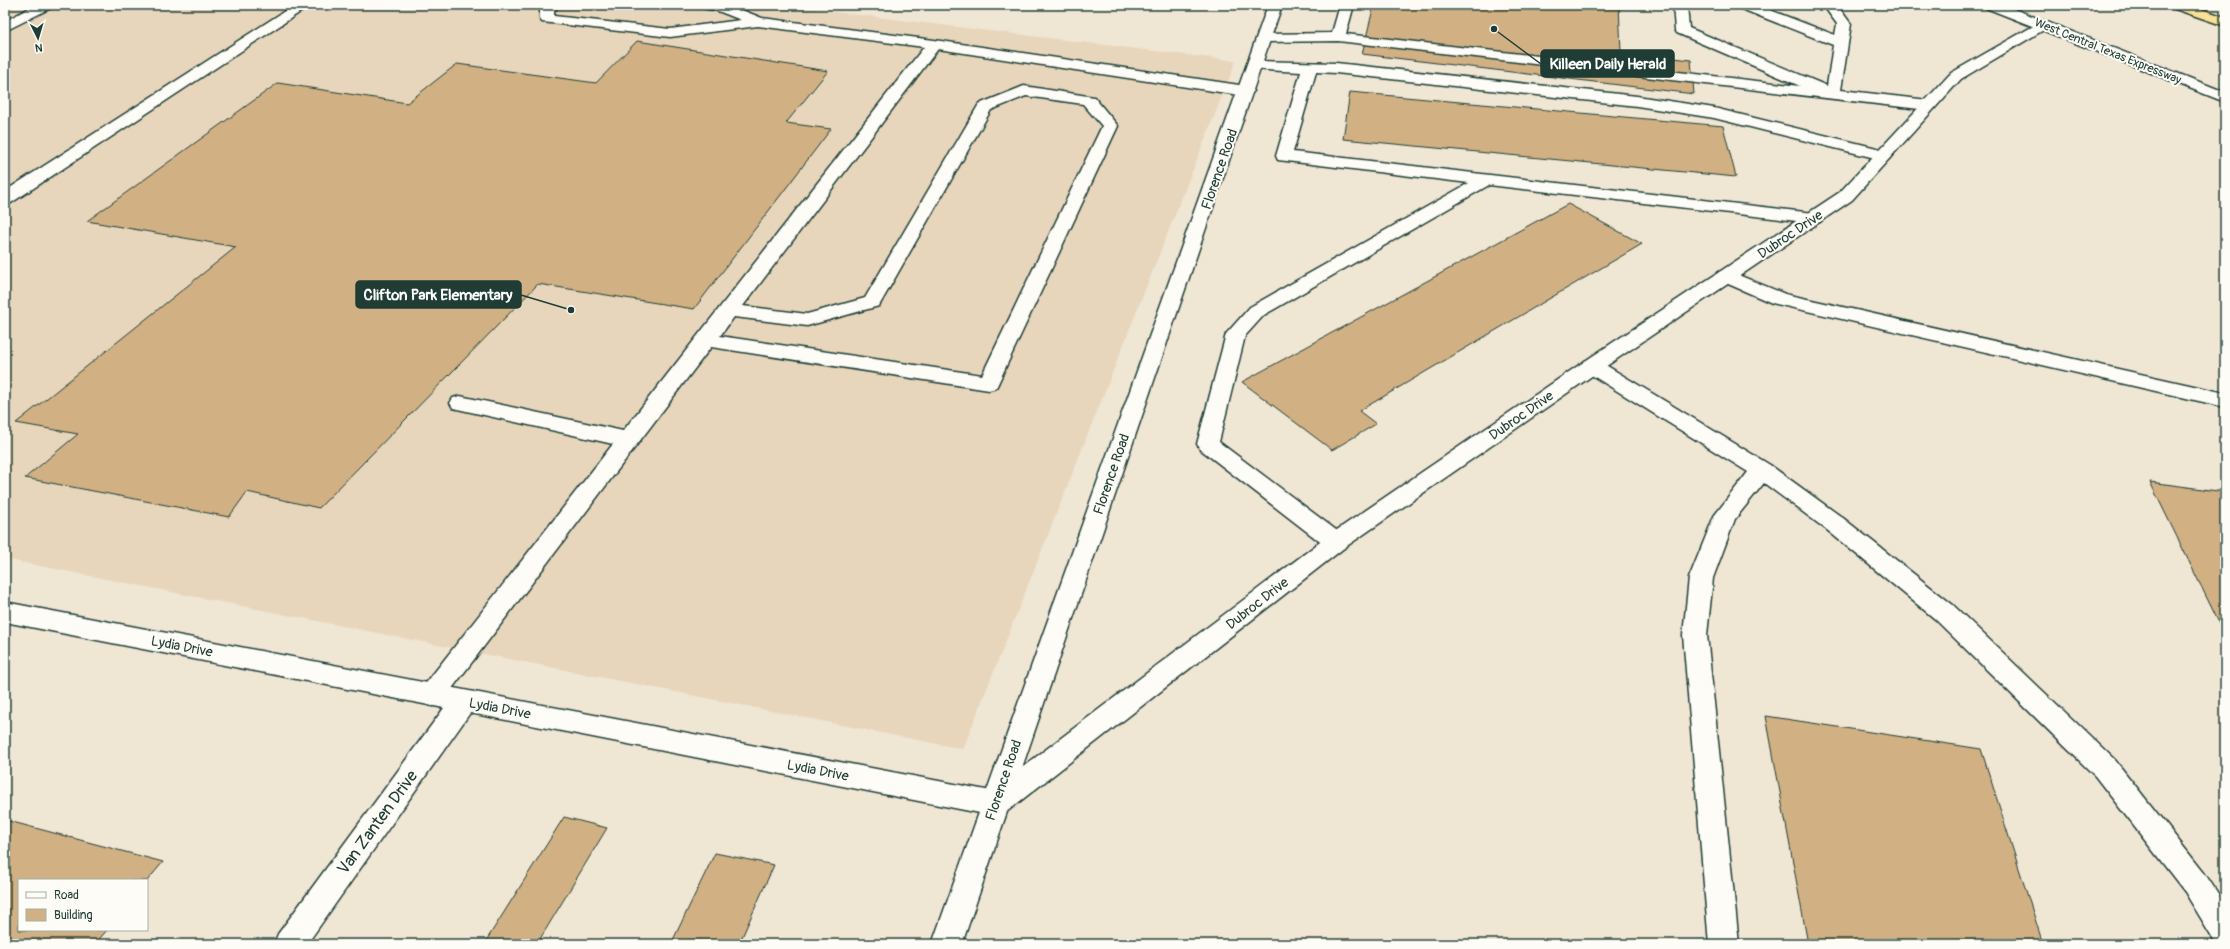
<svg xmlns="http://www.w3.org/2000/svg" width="2230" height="949" viewBox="0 0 2230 949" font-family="Pangolin,sans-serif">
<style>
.built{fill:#e7d6bc}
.building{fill:#d1b184;stroke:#1f3d34}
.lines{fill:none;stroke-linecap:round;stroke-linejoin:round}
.service-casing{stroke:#1f3d34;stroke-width:3}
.minor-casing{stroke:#1f3d34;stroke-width:3}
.tertiary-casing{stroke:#1f3d34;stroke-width:3}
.secondary-casing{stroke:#1f3d34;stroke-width:3}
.motorway-casing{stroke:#1f3d34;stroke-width:3}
.service{fill:#fdfcf7;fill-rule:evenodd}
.minor{fill:#fdfcf7;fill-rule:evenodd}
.tertiary{fill:#fdfcf7;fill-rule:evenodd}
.secondary{fill:#fdfcf7;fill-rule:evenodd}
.motorway{fill:#fadf96;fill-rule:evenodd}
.labels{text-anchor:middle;stroke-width:4;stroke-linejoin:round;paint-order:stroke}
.far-street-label{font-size:12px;fill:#1f3d34;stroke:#fdfcf7}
.street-label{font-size:14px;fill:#1f3d34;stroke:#fdfcf7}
.near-street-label{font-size:17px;fill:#1f3d34;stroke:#fdfcf7}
.leader{fill:none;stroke:#1f3d34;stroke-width:1.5}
.callout-dot{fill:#1f3d34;stroke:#fdfcf7;stroke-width:1.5}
.callout{fill:#1f3d34;stroke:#1f3d34;stroke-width:1.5}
.callout-label{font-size:15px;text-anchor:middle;font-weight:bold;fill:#fff}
</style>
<rect width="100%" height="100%" fill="#f0e6d4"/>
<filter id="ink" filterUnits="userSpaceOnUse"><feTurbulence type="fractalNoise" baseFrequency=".025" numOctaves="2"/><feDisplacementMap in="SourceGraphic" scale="8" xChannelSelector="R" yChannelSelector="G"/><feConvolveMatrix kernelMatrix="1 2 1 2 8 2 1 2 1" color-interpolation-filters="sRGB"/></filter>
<g filter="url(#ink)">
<path class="built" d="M 5,5 L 778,5 L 1236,61 L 963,749 L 5,559 Z"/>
<path class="building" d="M 1374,5 L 1619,5 L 1621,52 L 1691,60 L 1694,94 L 1362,54 Z
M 637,41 L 828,71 L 786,123 L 831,129 L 694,309 L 538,284 L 319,508 L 247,492 L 229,517 L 25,478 L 78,434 L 16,423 L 236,247 L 87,221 L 278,83 L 407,103 L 457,64 L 596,83 Z
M 1350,92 L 1723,126 L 1736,177 L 1343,139 Z
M 1568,204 L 1642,244 L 1359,411 L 1376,424 L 1332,450 L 1242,382 Z
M 2150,482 L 2225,492 L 2225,635 Z
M 1766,716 L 1981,749 L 2043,944 L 1808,944 Z
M 564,817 L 607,828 L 537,944 L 484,944 Z
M 5,820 L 163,862 L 147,881 L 19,880 L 19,930 L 107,930 L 95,944 L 5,944 Z
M 715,853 L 774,865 L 739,944 L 671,944 Z"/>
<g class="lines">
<g class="service-casing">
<path id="service" d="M 35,5 L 53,5 L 51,8 L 5,31 L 5,21 Z
M 294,5 L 311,5 L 11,203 L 5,204 L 5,191 Z
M 544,5 L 560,5 L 554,11 L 554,16 L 670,29 L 741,20 L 718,11 L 703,8 L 701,5 L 729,5 L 762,18 L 934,40 L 1246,86 L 1251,88 L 1254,91 L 1251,94 L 1246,96 L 938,49 L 743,306 L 807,314 L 865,298 L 979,104 L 1024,86 L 1094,97 L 1118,126 L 996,388 L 989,390 L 711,347 L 441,703 L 432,706 L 423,703 L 419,695 L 423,687 L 613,444 L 453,408 L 450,403 L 453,398 L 460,396 L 623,431 L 924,47 L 758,26 L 670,37 L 542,22 L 540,19 L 540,10 ZM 1026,96 L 1083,104 L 1102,126 L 982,375 L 720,336 L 734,317 L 807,326 L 879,306 L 991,110 Z
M 1340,5 L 1354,5 L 1346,34 L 1800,86 L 1677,33 L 1675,30 L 1673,5 L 1687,5 L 1689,28 L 1827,86 L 1833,45 L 1739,8 L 1737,5 L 1757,5 L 1835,35 L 1837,24 L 1823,5 L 1837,5 L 1851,24 L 1841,90 L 1928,100 L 1934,102 L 1936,105 L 1934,108 L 1928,110 L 1338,41 L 1264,42 L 1257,38 L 1264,34 L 1332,33 Z
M 1255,61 L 1336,63 L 1637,96 L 1714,108 L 1889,151 L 1891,155 L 1889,159 L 1883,160 L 1714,118 L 1637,106 L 1336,73 L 1316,72 L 1293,152 L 1814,213 L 1820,214 L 1823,218 L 1820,222 L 1814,223 L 1489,185 L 1264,315 L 1245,336 L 1219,442 L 1344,536 L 1348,542 L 1344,548 L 1336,551 L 1328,548 L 1200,449 L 1197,444 L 1226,334 L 1250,307 L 1469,183 L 1278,160 L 1276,156 L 1301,72 L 1250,69 L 1247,66 L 1250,63 Z
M 1726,270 L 1785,294 L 2225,393 L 2225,407 L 1772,303 L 1719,280 L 1717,276 L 1719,272 Z
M 1592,359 L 1599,361 L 1770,465 L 1843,518 L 1953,605 L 2115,760 L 2205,874 L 2225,904 L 2225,944 L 2214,940 L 2185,892 L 2095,776 L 1935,619 L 1827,530 L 1764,483 L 1735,519 L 1713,578 L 1707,635 L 1739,944 L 1709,944 L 1683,635 L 1689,578 L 1714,516 L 1748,472 L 1585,371 L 1582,366 L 1585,361 Z"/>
</g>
<g class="minor-casing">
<path id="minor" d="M 2042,21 L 2049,25 L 2047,28 L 1961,79 L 1852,200 L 1599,371 L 1344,548 L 1005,813 L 995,816 L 470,713 L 307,944 L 274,944 L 278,934 L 444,708 L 5,622 L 5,602 L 991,791 L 1328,536 L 1585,361 L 1840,192 L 1951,73 Z"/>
</g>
<g class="tertiary-casing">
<path id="tertiary" d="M 1268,5 L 1282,5 L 962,944 L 932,944 Z"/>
</g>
<g class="secondary-casing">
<path id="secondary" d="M 1984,5 L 2004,5 L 2225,92 L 2225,102 L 1986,8 Z"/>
</g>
<g class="motorway-casing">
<path id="motorway" d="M 2170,5 L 2190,5 L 2225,17 L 2225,26 L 2172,8 Z"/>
</g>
<use href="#service" class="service"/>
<use href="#minor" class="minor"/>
<use href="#tertiary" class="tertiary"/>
<use href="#secondary" class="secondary"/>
<use href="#motorway" class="motorway"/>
</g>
</g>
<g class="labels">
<g class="far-street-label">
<text transform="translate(2108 51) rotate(22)" y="4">West Central Texas Expressway</text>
</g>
<g class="street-label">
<text transform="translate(1219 169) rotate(-71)" y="5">Florence Road</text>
<text transform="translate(1790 234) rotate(-34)" y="5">Dubroc Drive</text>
<text transform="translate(1521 415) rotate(-35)" y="5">Dubroc Drive</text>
<text transform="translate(1111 474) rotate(-71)" y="5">Florence Road</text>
<text transform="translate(1257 603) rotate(-38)" y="5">Dubroc Drive</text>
<text transform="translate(182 646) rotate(11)" y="5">Lydia Drive</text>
<text transform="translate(500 708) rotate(11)" y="5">Lydia Drive</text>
<text transform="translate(818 770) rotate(11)" y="5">Lydia Drive</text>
<text transform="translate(1003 780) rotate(-71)" y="5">Florence Road</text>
</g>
<g class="near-street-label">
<text transform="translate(377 822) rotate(-54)" y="6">Van Zanten Drive</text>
</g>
</g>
<path class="leader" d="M1494 29L1541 64M571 310L521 295"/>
<g class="callout-dot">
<circle cx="1494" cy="29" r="4"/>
<circle cx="571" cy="310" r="4"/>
</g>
<g class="callout">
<rect x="1541" y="50" width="133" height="27" rx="4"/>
<rect x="356" y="281" width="165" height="27" rx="4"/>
</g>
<g class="callout-label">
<text x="1608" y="69">Killeen Daily Herald</text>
<text x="438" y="300">Clifton Park Elementary</text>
</g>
<rect width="2230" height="949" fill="none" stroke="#fdfcf7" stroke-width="20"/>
<rect x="10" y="10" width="2210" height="929" fill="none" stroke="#1f3d34" stroke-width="1.5" filter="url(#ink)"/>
<rect x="18" y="879" width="130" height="52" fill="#fdfcf7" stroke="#a4b0a9"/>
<rect x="26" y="892" width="20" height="6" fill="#fdfcf7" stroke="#a4b0a9"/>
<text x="54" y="899" font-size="12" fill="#1f3d34">Road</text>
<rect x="26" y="909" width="20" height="12" fill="#d1b184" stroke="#a4b0a9"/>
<text x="54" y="919" font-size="12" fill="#1f3d34">Building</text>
<g transform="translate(38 38) rotate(175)" stroke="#fdfcf7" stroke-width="3" paint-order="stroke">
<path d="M0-3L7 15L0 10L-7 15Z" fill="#1f3d34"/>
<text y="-6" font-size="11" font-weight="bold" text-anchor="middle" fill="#1f3d34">N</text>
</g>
</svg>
